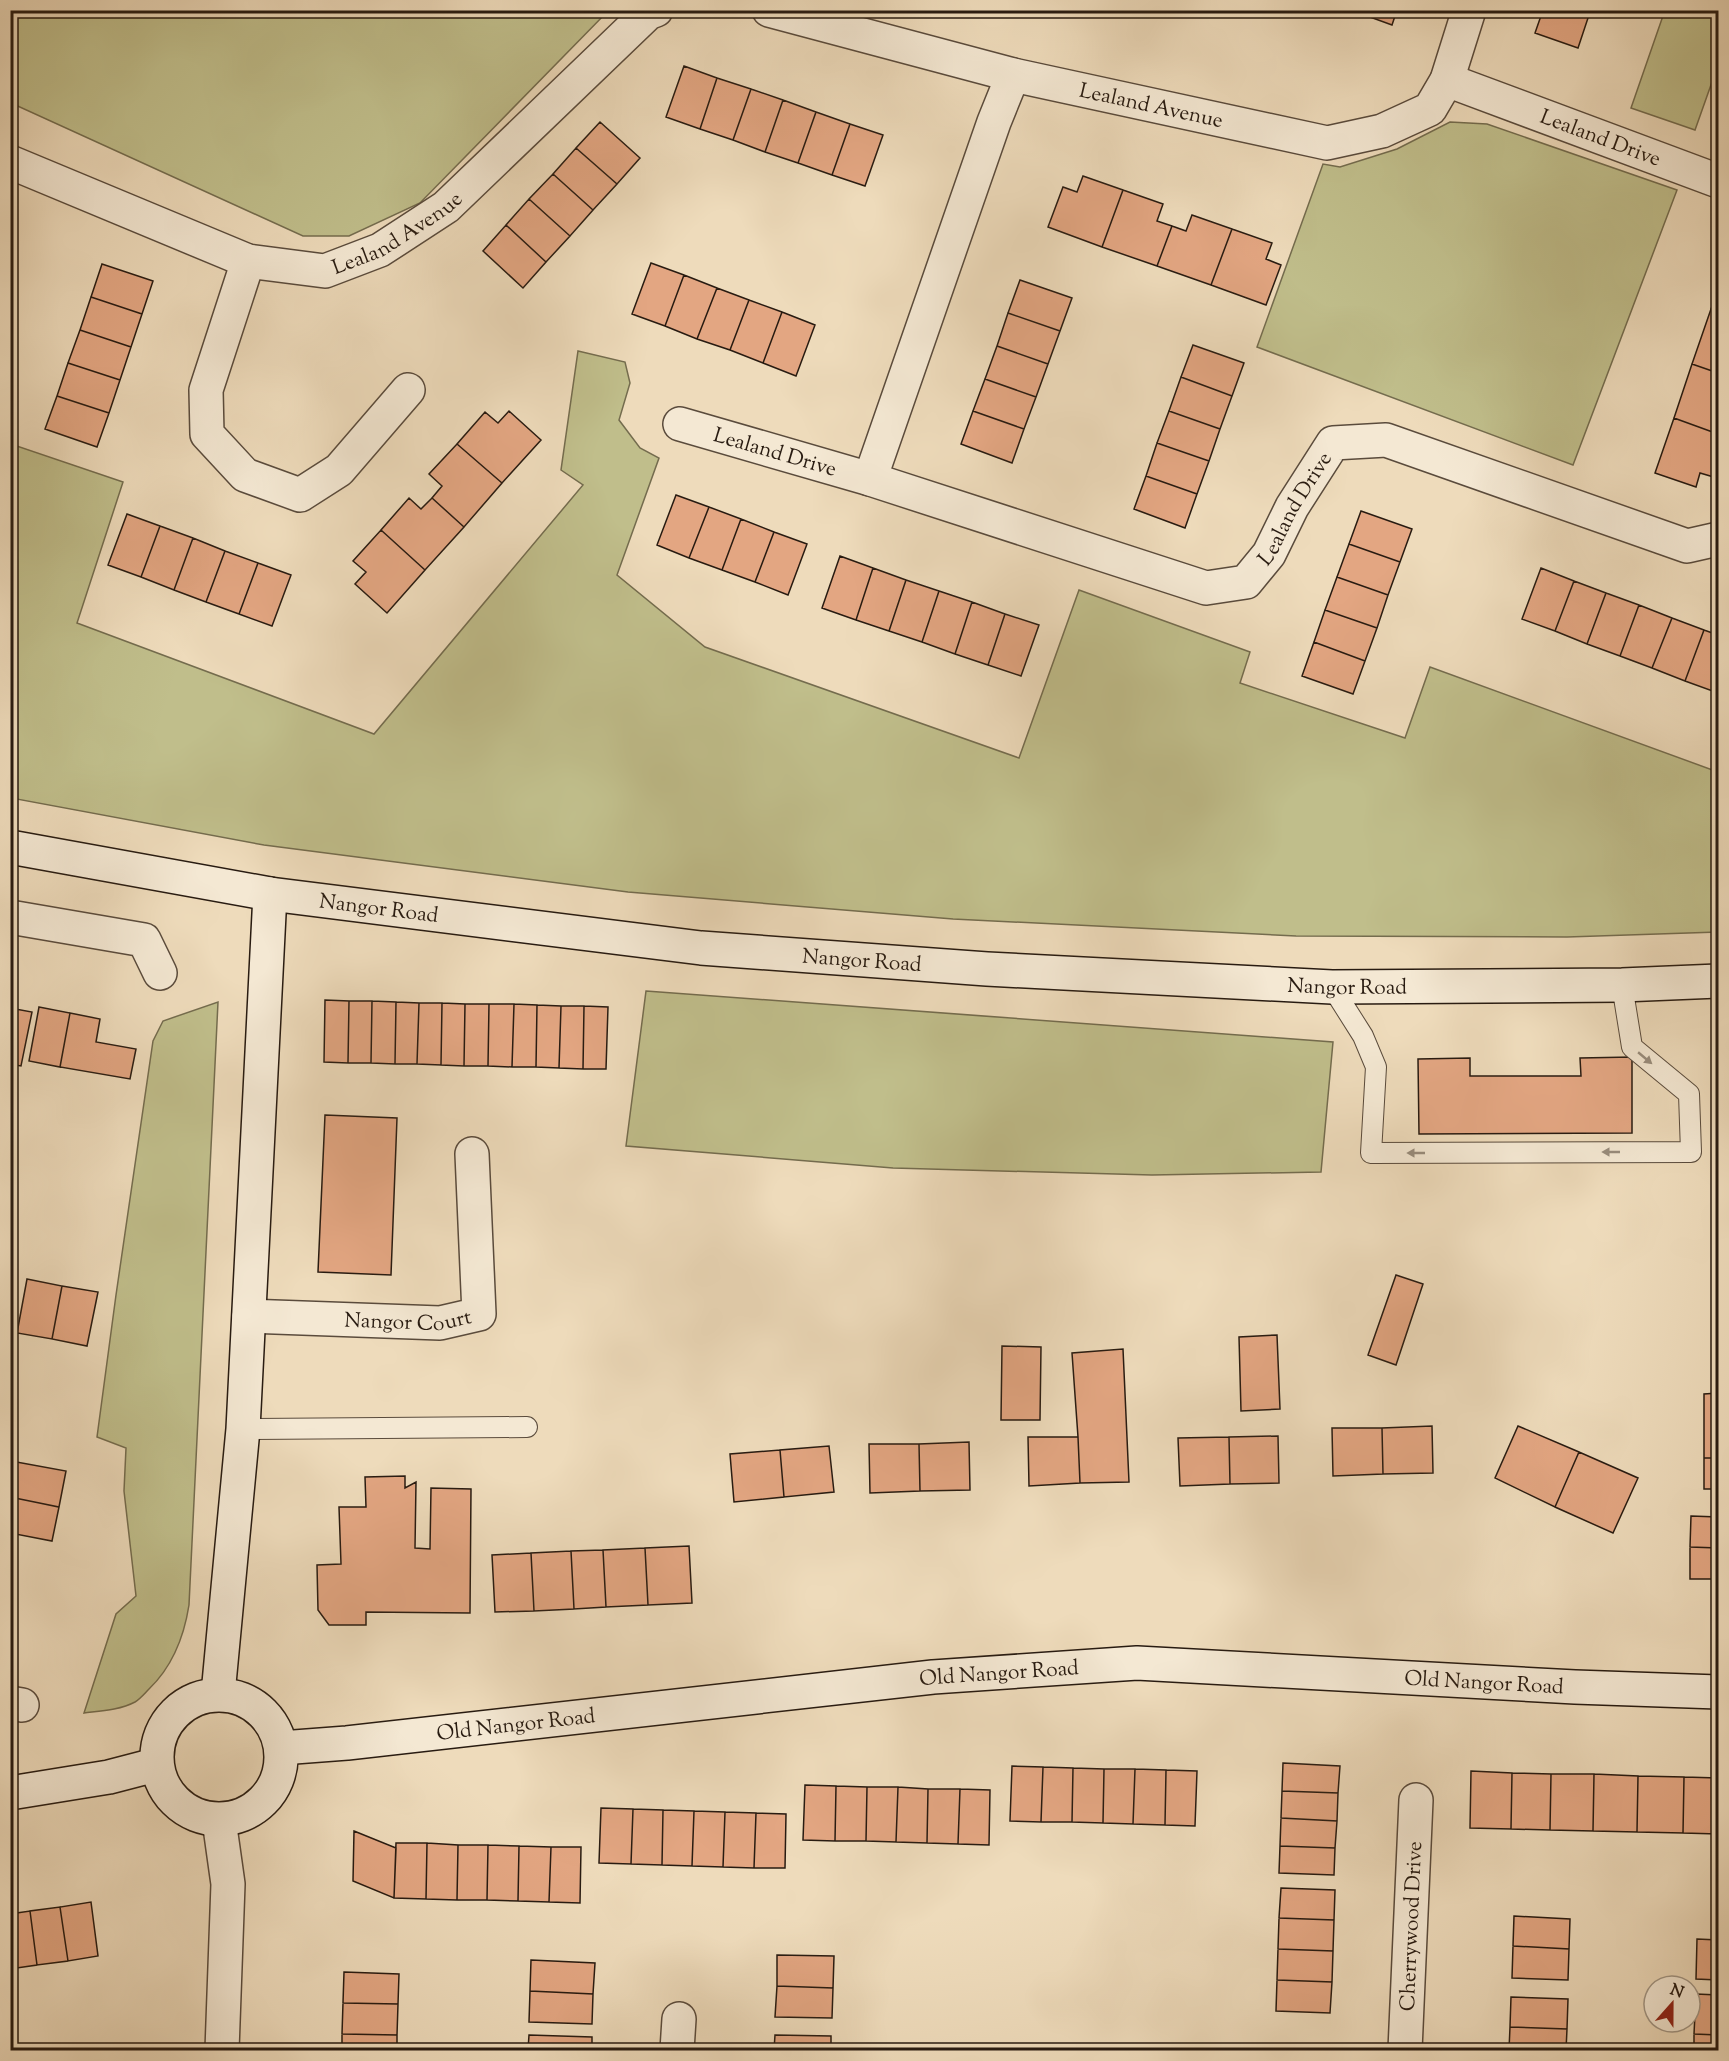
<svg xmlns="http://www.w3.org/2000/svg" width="1729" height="2061" viewBox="0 0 1729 2061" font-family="'Sorts Mill Goudy',serif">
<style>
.green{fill:#c0be8b;stroke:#746c4e;stroke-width:1.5}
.building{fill:#e3a682;stroke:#281b11;stroke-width:1.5}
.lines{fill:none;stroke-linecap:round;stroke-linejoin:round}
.lane-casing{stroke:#5a4b3c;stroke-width:22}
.street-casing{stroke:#5a4b3c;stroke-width:36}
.secondary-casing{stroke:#281b11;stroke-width:36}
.lane{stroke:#f4e8d3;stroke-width:20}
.street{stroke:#f4e8d3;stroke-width:33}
.secondary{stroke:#f4e8d3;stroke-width:33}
.oneway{fill:#988c7c}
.labels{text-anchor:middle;stroke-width:5;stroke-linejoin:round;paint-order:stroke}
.street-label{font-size:21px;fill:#281b11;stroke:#f4e8d3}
</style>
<rect width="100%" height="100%" fill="#eedbbb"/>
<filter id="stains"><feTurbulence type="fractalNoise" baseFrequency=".00333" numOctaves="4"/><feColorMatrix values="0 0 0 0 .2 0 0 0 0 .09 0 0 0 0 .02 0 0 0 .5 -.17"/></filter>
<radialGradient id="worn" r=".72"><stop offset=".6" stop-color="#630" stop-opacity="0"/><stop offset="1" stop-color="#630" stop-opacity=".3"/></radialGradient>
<path class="green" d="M 11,10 L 608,10 L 608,11 L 420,203 L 349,236 L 303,236 L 11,103 Z
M 1665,10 L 1718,11 L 1718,65 L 1695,130 L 1631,108 Z
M 1450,122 L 1487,124 L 1677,190 L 1573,465 L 1257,347 L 1323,164 L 1340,167 L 1397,149 Z
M 578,351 L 625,362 L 630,383 L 619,420 L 640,448 L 659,458 L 617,575 L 705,647 L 1019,758 L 1079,590 L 1250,652 L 1240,683 L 1405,738 L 1430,667 L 1718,772 L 1718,932 L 1567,937 L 1296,936 L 953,919 L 628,892 L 264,845 L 11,798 L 11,444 L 123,482 L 77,623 L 374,734 L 583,485 L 561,470 Z
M 646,991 L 1333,1042 L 1321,1172 L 1152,1175 L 893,1168 L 626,1146 Z
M 218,1002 L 189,1605 C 184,1637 172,1667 149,1689 C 145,1693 140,1699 135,1702 C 120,1710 100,1711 84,1713 L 116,1614 L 136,1596 L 124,1491 L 126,1448 L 97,1437 L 116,1295 L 153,1041 L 163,1021 Z"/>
<path class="building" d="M 1360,10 L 1397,10 L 1392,25 L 1359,13 Z
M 1543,10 L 1585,10 L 1590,12 L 1578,48 L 1535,33 Z
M 684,66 L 717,78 L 700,129 L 666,117 Z
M 717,78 L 751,89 L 733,140 L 700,129 Z
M 751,89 L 783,100 L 765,152 L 733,140 Z
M 783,100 L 816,112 L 798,163 L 765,152 Z
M 816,112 L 850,124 L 832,175 L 798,163 Z
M 600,122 L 640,158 L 617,184 L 576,148 Z
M 850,124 L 883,135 L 865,186 L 832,175 Z
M 576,148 L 617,184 L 593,210 L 553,174 Z
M 553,174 L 593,210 L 570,236 L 529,199 Z
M 1083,176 L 1123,190 L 1102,247 L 1048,227 L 1063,187 L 1077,192 Z
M 1123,190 L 1163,204 L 1157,221 L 1172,226 L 1157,266 L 1102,247 Z
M 529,199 L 570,236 L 546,262 L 506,225 Z
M 1192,215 L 1232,229 L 1211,285 L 1157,266 L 1172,226 L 1186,231 Z
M 506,225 L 546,262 L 523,288 L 483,251 Z
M 1232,229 L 1272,243 L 1266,259 L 1281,265 L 1266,305 L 1211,285 Z
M 651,263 L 684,275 L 665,326 L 632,314 Z
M 102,264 L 153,281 L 142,314 L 91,297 Z
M 684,275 L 717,288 L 697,339 L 665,326 Z
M 1020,280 L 1072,298 L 1060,331 L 1008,313 Z
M 717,288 L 749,300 L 730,350 L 697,339 Z
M 1718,289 L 1718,312 L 1711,309 Z
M 91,297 L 142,314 L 131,347 L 80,330 Z
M 749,300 L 782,312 L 763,363 L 730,350 Z
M 1711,309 L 1718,312 L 1718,373 L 1692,364 Z
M 782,312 L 815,325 L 796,376 L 763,363 Z
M 1008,313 L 1060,331 L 1048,364 L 997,346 Z
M 80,330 L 131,347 L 120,380 L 68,363 Z
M 1193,345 L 1244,363 L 1232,396 L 1181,377 Z
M 997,346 L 1048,364 L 1036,397 L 985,379 Z
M 68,363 L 120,380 L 109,413 L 57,396 Z
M 1692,364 L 1718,373 L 1718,434 L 1674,418 Z
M 1181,377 L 1232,396 L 1220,429 L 1169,411 Z
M 985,379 L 1036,397 L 1024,429 L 973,411 Z
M 57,396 L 109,413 L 97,447 L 45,429 Z
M 509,411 L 541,440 L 502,483 L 457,444 L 485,412 L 498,423 Z
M 973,411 L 1024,429 L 1012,463 L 961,444 Z
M 1169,411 L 1220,429 L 1209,461 L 1157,443 Z
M 1674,418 L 1718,434 L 1718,472 L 1717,478 L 1700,473 L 1696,487 L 1655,473 Z
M 1157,443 L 1209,461 L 1197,494 L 1146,476 Z
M 457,444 L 502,483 L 464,527 L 432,498 L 442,486 L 429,474 Z
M 1146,476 L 1197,494 L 1185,528 L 1134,509 Z
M 676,495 L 709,507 L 689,558 L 657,545 Z
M 409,498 L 421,509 L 432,498 L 464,527 L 425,570 L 381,530 Z
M 709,507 L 741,519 L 722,570 L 689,558 Z
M 1361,511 L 1412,529 L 1400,562 L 1349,544 Z
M 127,514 L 160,526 L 141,577 L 108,565 Z
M 741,519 L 774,532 L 755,582 L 722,570 Z
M 160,526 L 193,538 L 174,590 L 141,577 Z
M 381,530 L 425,570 L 387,613 L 355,584 L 366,572 L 353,561 Z
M 774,532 L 807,544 L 788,595 L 755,582 Z
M 193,538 L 225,551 L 206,602 L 174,590 Z
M 1349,544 L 1400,562 L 1388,595 L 1337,577 Z
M 225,551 L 258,563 L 239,614 L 206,602 Z
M 840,556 L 873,568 L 856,620 L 822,608 Z
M 258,563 L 291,575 L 272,626 L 239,614 Z
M 873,568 L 906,580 L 889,631 L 856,620 Z
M 1541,568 L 1574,581 L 1555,631 L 1522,619 Z
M 1337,577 L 1388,595 L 1377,628 L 1325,610 Z
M 906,580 L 939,591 L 922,642 L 889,631 Z
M 1574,581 L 1606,593 L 1587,644 L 1555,631 Z
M 939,591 L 972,602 L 955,654 L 922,642 Z
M 1606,593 L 1639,605 L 1620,656 L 1587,644 Z
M 972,602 L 1005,614 L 988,665 L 955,654 Z
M 1639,605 L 1672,618 L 1652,668 L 1620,656 Z
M 1325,610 L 1377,628 L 1365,661 L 1314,642 Z
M 1005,614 L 1039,625 L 1021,676 L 988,665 Z
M 1672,618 L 1704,630 L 1685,681 L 1652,668 Z
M 1704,630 L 1718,635 L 1718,693 L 1685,681 Z
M 1314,642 L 1365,661 L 1353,694 L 1302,676 Z
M 325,1000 L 349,1001 L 348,1063 L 324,1062 Z
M 349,1001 L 372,1001 L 371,1063 L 348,1063 Z
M 372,1001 L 396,1002 L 395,1064 L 371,1063 Z
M 396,1002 L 419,1003 L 417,1064 L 395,1064 Z
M 419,1003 L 442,1003 L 441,1065 L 417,1064 Z
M 442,1003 L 465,1004 L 464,1066 L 441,1065 Z
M 465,1004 L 489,1004 L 488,1066 L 464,1066 Z
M 489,1004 L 514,1004 L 512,1067 L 488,1066 Z
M 514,1004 L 537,1005 L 536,1067 L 512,1067 Z
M 537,1005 L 561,1006 L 559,1068 L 536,1067 Z
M 561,1006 L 584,1006 L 583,1069 L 559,1068 Z
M 584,1006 L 608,1007 L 606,1069 L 583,1069 Z
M 39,1007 L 70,1013 L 60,1067 L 29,1061 Z
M 10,1008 L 32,1012 L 21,1066 L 10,1064 Z
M 70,1013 L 100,1019 L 96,1042 L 136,1049 L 130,1079 L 60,1067 Z
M 1632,1057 L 1632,1133 L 1419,1134 L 1418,1059 L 1470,1058 L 1470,1076 L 1581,1076 L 1580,1058 Z
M 325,1115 L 397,1118 L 391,1275 L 318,1272 Z
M 1396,1275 L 1423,1284 L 1396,1365 L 1368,1355 Z
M 27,1279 L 62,1286 L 52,1339 L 17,1333 Z
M 62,1286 L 98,1292 L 87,1346 L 52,1339 Z
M 1277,1335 L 1280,1409 L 1241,1411 L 1239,1337 Z
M 1002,1346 L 1041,1347 L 1040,1420 L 1001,1420 Z
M 1123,1349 L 1129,1482 L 1080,1483 L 1078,1437 L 1072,1353 Z
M 1718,1393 L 1718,1458 L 1704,1458 L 1704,1394 Z
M 1432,1426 L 1433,1473 L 1383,1474 L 1382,1428 Z
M 1518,1426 L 1579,1452 L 1555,1507 L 1495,1478 Z
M 1332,1428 L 1382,1428 L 1383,1474 L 1333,1476 Z
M 1278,1436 L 1279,1483 L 1230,1484 L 1229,1437 Z
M 1028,1437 L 1078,1437 L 1080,1483 L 1029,1486 Z
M 1229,1437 L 1230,1484 L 1180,1486 L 1178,1438 Z
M 969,1442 L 970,1490 L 920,1491 L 919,1444 Z
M 869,1444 L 919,1444 L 920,1491 L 870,1493 Z
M 829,1446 L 834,1492 L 784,1497 L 780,1450 Z
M 780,1450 L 784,1497 L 734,1502 L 730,1454 Z
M 1579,1452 L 1638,1478 L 1613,1533 L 1555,1507 Z
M 1704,1458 L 1718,1458 L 1718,1489 L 1704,1489 Z
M 11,1461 L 66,1471 L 59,1507 L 10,1497 Z
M 405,1476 L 405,1488 L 416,1482 L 415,1548 L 430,1549 L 431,1488 L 471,1489 L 470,1613 L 366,1612 L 366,1625 L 329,1625 L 318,1610 L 317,1565 L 341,1564 L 339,1507 L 366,1507 L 365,1477 Z
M 10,1497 L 59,1507 L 52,1541 L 10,1533 Z
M 1691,1516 L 1718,1517 L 1718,1548 L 1690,1547 Z
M 689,1546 L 692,1603 L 648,1605 L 645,1548 Z
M 1690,1547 L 1718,1548 L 1718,1579 L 1690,1579 Z
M 645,1548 L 648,1605 L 606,1607 L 603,1550 Z
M 603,1550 L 606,1607 L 574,1609 L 571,1551 Z
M 571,1551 L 574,1609 L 534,1611 L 531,1553 Z
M 531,1553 L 534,1611 L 495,1612 L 492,1555 Z
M 1283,1763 L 1340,1766 L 1338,1793 L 1282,1791 Z
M 1012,1766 L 1043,1767 L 1041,1822 L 1010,1821 Z
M 1043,1767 L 1073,1768 L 1072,1822 L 1041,1822 Z
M 1073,1768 L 1104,1769 L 1103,1823 L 1072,1822 Z
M 1104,1769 L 1135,1769 L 1133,1824 L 1103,1823 Z
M 1135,1769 L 1166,1770 L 1165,1825 L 1133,1824 Z
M 1166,1770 L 1197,1771 L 1195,1826 L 1165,1825 Z
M 1471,1771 L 1512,1773 L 1511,1829 L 1470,1828 Z
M 1512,1773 L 1551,1774 L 1550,1830 L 1511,1829 Z
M 1551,1774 L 1594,1774 L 1593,1831 L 1550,1830 Z
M 1594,1774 L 1638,1776 L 1637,1832 L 1593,1831 Z
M 1638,1776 L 1684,1777 L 1683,1833 L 1637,1832 Z
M 1684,1777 L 1718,1778 L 1718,1834 L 1683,1833 Z
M 805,1785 L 836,1786 L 835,1841 L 803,1840 Z
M 836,1786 L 867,1787 L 866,1841 L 835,1841 Z
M 867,1787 L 898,1787 L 896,1842 L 866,1841 Z
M 898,1787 L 928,1789 L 927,1843 L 896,1842 Z
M 928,1789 L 960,1789 L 958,1844 L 927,1843 Z
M 960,1789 L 990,1790 L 989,1845 L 958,1844 Z
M 1282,1791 L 1338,1793 L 1337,1821 L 1281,1818 Z
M 601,1808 L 633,1809 L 631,1864 L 599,1863 Z
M 633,1809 L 663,1810 L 662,1865 L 631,1864 Z
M 663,1810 L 694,1811 L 692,1866 L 662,1865 Z
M 694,1811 L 725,1812 L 723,1867 L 692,1866 Z
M 725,1812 L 756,1813 L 754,1868 L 723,1867 Z
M 756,1813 L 786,1814 L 785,1868 L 754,1868 Z
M 1281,1818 L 1337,1821 L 1335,1848 L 1280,1846 Z
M 354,1831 L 396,1848 L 394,1898 L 353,1881 Z
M 396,1843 L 427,1843 L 426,1899 L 394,1898 Z
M 427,1843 L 458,1845 L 457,1900 L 426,1899 Z
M 458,1845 L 488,1845 L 487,1900 L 457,1900 Z
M 488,1845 L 519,1846 L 518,1901 L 487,1900 Z
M 519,1846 L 551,1847 L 549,1902 L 518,1901 Z
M 1280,1846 L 1335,1848 L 1334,1875 L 1279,1873 Z
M 551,1847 L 581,1847 L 580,1903 L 549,1902 Z
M 1281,1888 L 1335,1890 L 1334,1920 L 1279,1918 Z
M 91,1902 L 98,1956 L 68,1961 L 60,1907 Z
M 60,1907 L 68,1961 L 37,1965 L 30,1911 Z
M 30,1911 L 37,1965 L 10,1969 L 10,1914 Z
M 1514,1916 L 1570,1919 L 1569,1949 L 1513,1946 Z
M 1279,1918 L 1334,1920 L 1333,1951 L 1278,1949 Z
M 1697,1939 L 1718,1940 L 1718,1980 L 1696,1979 Z
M 1513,1946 L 1569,1949 L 1568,1980 L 1512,1978 Z
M 1278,1949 L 1333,1951 L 1332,1982 L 1277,1980 Z
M 777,1955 L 834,1956 L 833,1988 L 777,1986 Z
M 531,1960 L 595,1963 L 593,1994 L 530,1991 Z
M 344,1972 L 399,1974 L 398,2004 L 343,2003 Z
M 1277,1980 L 1332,1982 L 1330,2013 L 1276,2011 Z
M 777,1986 L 833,1988 L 832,2018 L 775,2017 Z
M 530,1991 L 593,1994 L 592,2024 L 529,2022 Z
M 1696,1994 L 1718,1995 L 1718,2035 L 1694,2034 Z
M 1511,1997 L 1568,1999 L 1567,2029 L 1510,2027 Z
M 343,2003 L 398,2004 L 397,2035 L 342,2034 Z
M 1510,2027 L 1567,2029 L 1566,2050 L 1509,2050 Z
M 342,2034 L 397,2035 L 397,2050 L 342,2050 Z
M 1694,2034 L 1718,2035 L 1718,2050 L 1694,2050 Z
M 529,2035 L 592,2037 L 592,2050 L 528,2050 Z
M 775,2035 L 831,2036 L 831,2050 L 774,2050 Z"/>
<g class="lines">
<g class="lane-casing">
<path id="lane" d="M 1332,987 L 1363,1036 L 1376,1067 L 1371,1153 L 1691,1152 L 1689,1094 L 1632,1047 L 1622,985
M 243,1429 L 527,1427"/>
</g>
<g class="street-casing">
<g id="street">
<path id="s1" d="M 769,10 L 1013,75 L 1327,143 L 1382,131 L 1430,109 L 1447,80 L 1469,10"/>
<path id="s2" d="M 1447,80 L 1718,181"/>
<path id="s3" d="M 10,162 L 248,261 L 325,271 L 380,250 L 446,207 L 648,13 L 656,10"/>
<path d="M 248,261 L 206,390 L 207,434 L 245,475 L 300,495 L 339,470 L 408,390"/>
<path id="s4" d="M 680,424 L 870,479 L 1206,588 L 1246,582 L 1269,554 L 1292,507 L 1333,443 L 1386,440 L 1687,546 L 1718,539"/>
<path d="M 870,479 L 994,122 L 1013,75"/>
<path d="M 10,917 L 144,940 L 160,973"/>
<path id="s5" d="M 249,1316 L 440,1323 L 479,1314 L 472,1154"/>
<path d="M 10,1703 L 22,1705"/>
<path d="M 219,1820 L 228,1884 L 222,2050"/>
<path d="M 677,2050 L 679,2019"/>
<path id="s6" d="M 1405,2050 L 1416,1800"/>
</g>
</g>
<g class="secondary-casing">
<g id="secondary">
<path id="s7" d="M 10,847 L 270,894 L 701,948 L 987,969 L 1332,987 L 1622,985 L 1718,981"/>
<path d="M 218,1694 L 243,1429 L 270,894"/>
<circle cx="219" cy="1757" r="62"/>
<path id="s8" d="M 281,1748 L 347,1743 L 933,1677 L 1137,1663 L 1575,1687 L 1718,1692"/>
<path d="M 10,1793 L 109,1777 L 155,1765"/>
</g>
</g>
<use href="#lane" class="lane"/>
<use href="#street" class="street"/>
<use href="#secondary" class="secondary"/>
</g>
<defs><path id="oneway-solid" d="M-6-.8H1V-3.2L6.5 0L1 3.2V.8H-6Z" transform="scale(1.5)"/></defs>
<g class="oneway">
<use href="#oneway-solid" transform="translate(1645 1058) rotate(40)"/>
<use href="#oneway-solid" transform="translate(1611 1152) rotate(180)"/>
<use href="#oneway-solid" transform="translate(1416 1153) rotate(180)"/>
</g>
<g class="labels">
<g class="street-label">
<text dy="7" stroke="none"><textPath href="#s1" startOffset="394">Lealand Avenue</textPath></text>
<text dy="7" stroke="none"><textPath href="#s2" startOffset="164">Lealand Drive</textPath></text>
<text dy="7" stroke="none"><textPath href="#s3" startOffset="417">Lealand Avenue</textPath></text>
<text dy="7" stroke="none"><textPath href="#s4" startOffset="99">Lealand Drive</textPath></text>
<text dy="7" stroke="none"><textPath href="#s4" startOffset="680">Lealand Drive</textPath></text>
<text dy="7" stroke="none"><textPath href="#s7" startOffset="374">Nangor Road</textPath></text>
<text dy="7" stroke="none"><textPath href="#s7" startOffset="860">Nangor Road</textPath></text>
<text dy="7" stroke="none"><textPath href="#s7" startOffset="1346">Nangor Road</textPath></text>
<text dy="7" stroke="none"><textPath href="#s5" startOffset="159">Nangor Court</textPath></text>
<text dy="7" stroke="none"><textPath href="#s8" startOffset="722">Old Nangor Road</textPath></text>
<text dy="7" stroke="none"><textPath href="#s8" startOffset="1208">Old Nangor Road</textPath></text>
<text dy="7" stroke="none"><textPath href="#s8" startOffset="236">Old Nangor Road</textPath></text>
<text dy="7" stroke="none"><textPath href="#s6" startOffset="124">Cherrywood Drive</textPath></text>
</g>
</g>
<rect width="1729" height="2061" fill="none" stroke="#eedbbb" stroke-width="36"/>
<rect x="12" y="12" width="1705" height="2037" fill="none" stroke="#281b11" stroke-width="3"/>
<rect x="18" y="18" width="1693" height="2025" fill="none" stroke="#281b11" stroke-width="1.5"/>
<g transform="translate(1672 2004) rotate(21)"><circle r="28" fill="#f4e8d3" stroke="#a29685" stroke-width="1.5"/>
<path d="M0-4.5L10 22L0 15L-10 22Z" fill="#8f2418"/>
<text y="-9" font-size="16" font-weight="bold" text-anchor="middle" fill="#281b11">N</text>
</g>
<rect width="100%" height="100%" filter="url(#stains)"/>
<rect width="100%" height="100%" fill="url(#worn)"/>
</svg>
